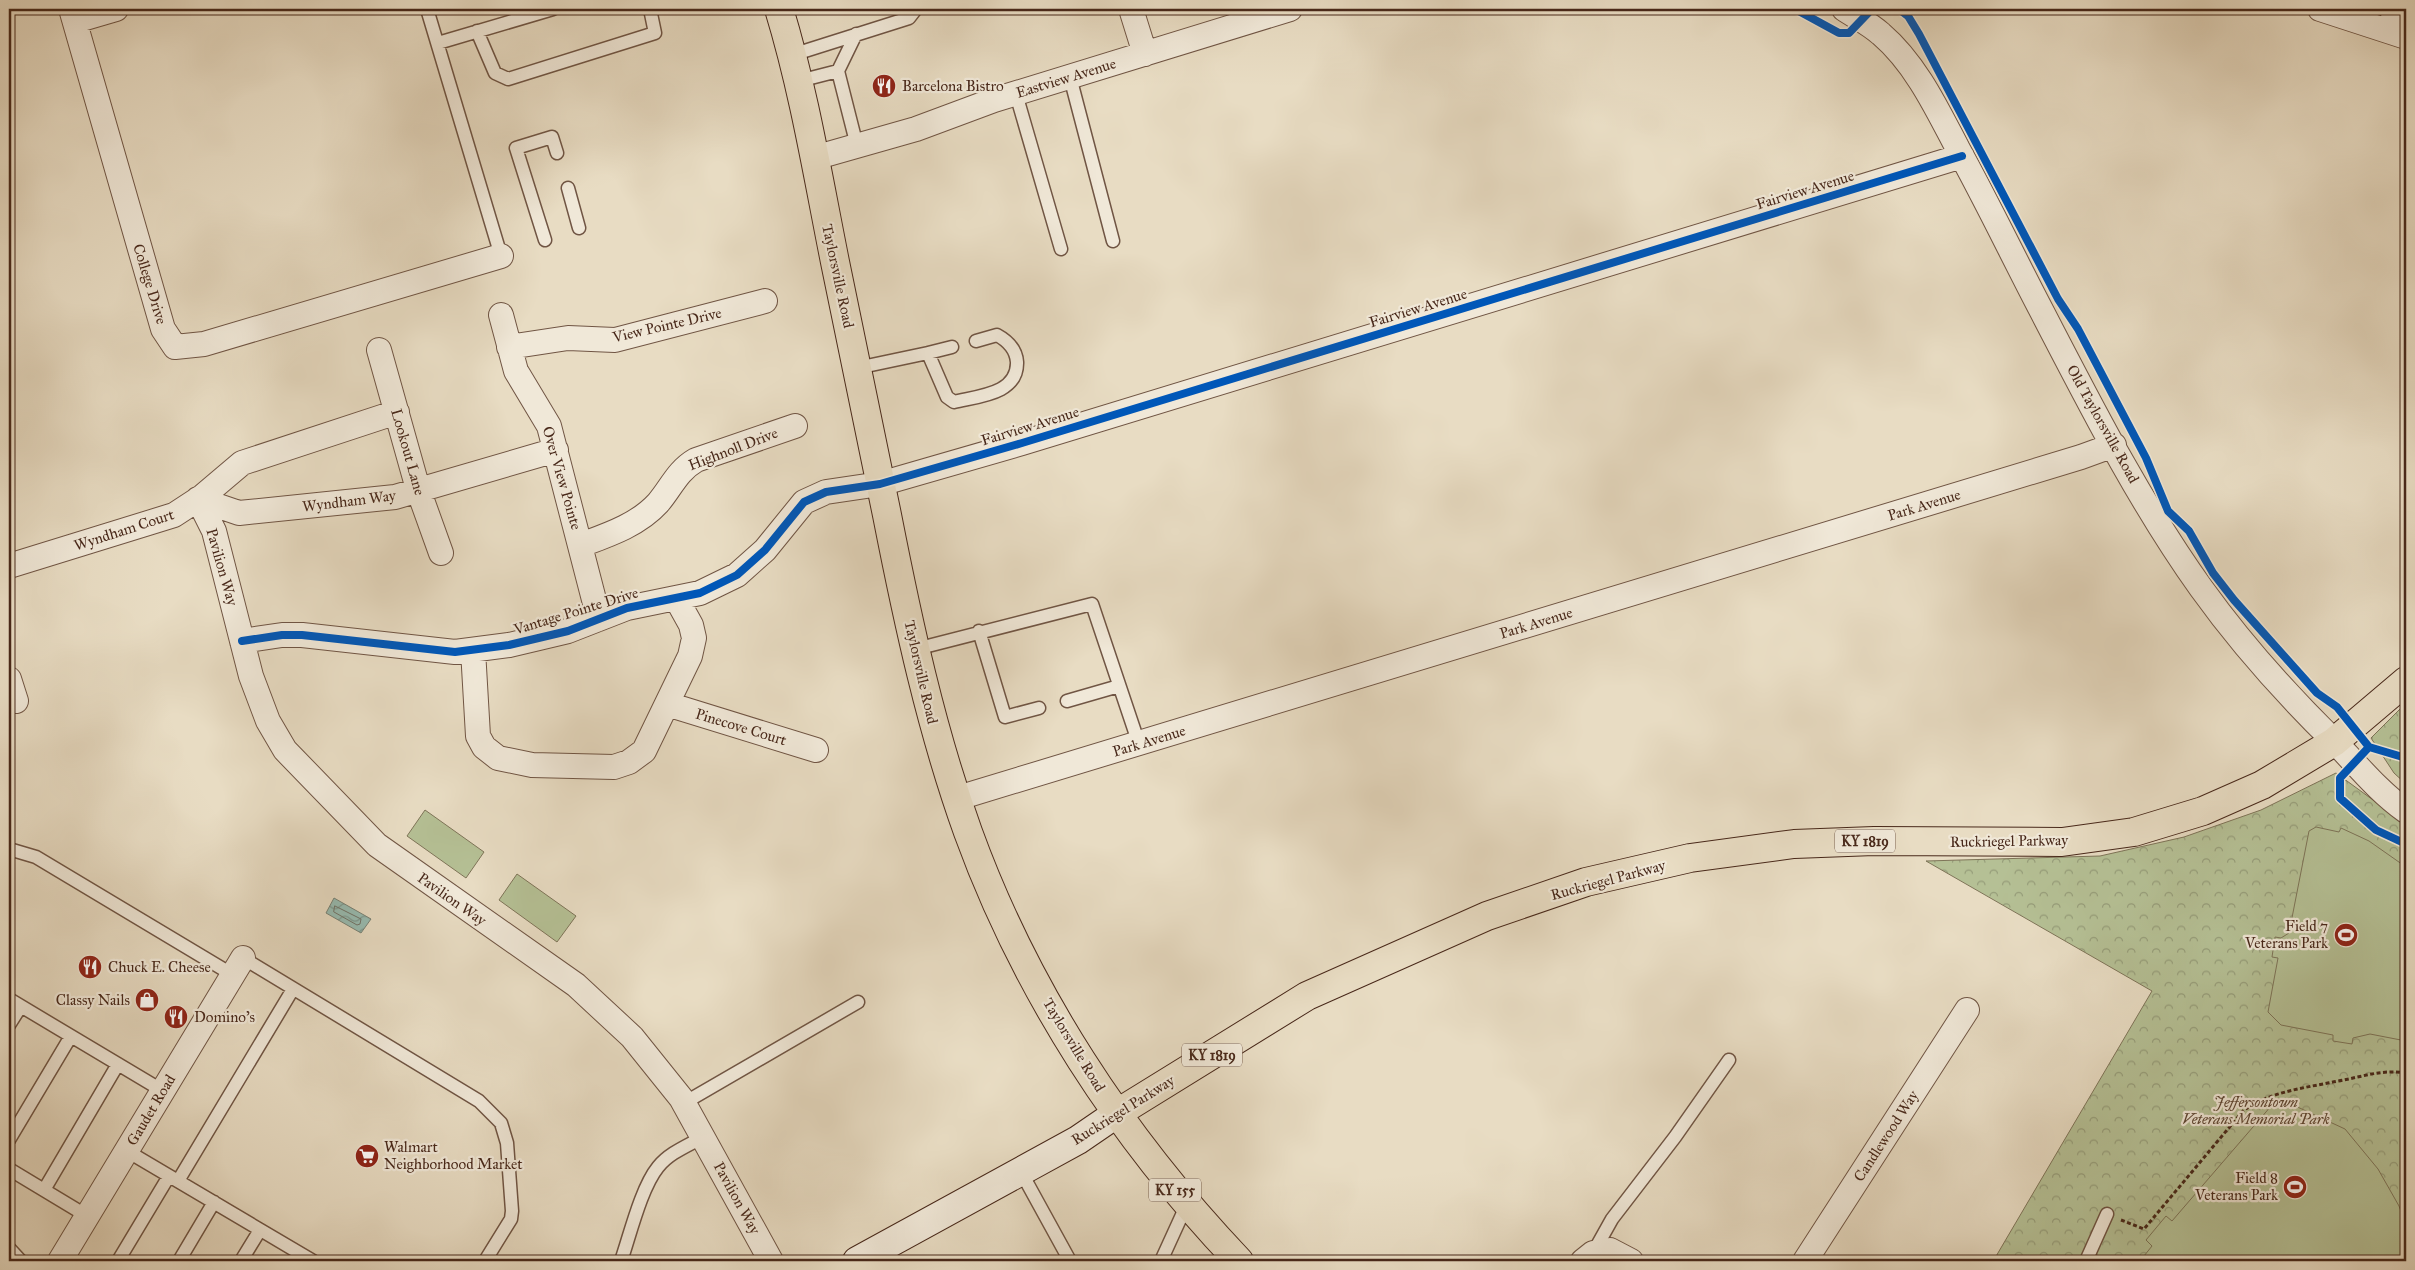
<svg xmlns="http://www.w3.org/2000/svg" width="2415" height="1270" viewBox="0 0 2415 1270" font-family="'IM FELL Great Primer',serif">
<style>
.forest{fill:url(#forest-crowns);stroke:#7e7458}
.pitch{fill:#b5c095;stroke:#7e7458}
.water{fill:url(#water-waves);stroke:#778175}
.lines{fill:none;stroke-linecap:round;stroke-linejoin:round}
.shore{stroke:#707266;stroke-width:1}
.service-casing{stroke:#705544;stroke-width:15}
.minor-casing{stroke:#705544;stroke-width:26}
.secondary-casing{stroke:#48281a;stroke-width:30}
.primary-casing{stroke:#48281a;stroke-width:30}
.path{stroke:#48281a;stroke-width:3;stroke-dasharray:4 2.5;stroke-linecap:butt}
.service{stroke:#f0e8d8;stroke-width:12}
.minor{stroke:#f0e8d8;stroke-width:24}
.secondary{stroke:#f0e8d8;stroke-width:28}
.primary{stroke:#e8dcc3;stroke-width:28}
.cycleway-casing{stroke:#f0e8d8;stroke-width:11}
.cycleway{stroke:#0057b8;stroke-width:8}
.labels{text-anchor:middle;stroke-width:4.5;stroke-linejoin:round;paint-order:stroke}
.shield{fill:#f0e8d8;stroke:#7a6253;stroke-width:1}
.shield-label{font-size:14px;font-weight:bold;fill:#48281a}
.street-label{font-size:15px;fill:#48281a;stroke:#f0e8d8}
.poi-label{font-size:15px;fill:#48281a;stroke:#f0e8d8;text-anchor:start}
.park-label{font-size:15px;font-style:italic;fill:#5e4633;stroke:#f0e8d8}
</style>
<defs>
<pattern id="forest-crowns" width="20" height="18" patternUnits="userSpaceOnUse" patternTransform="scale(1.25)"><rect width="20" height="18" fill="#b5c095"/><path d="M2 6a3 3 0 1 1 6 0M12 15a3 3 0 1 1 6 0" fill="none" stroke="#959c79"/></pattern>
<pattern id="water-waves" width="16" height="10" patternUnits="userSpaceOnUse" patternTransform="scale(1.25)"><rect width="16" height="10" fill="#97bcb2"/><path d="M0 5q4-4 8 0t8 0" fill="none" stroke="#7d9990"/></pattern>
</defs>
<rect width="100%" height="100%" fill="#e8dcc3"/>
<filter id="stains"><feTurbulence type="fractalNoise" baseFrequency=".004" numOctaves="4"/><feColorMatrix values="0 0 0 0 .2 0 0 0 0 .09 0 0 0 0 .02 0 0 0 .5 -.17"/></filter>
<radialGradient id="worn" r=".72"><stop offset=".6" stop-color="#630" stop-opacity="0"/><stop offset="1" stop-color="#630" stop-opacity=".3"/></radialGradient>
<path class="forest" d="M 2406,703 L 2406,784 L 2394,773 L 2371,738 Z
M 2336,773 L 2406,824 L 2406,1261 L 1999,1261 L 1995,1258 L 2152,991 L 1926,861 L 2100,856 L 2184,837 L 2261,810 Z"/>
<path class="pitch" d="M 425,810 L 484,852 L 466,878 L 407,836 Z
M 2316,827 L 2339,832 L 2341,828 L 2369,841 L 2406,867 L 2406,1041 L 2370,1034 L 2353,1038 L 2352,1044 L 2333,1041 L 2333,1035 L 2281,1025 L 2268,1012 L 2278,958 L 2272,957 L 2275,937 L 2281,938 L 2289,933 L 2309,831 Z
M 517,874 L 576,916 L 557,942 L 499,900 Z
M 2278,1098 L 2345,1129 L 2378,1169 L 2399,1206 L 2406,1224 L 2406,1261 L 2140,1261 L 2152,1246 L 2146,1240 L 2166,1216 L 2172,1221 Z"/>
<path class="water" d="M 334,898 L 371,919 L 361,933 L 326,913 Z"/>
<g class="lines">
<path class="shore" d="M 335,906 L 361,919 L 360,924 L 357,925 L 334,912 Z"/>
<g class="service-casing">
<path id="service" d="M 427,9 L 501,256
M 477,31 L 495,73 L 508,79 L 655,33 L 650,9
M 856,34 L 838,71 L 857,146
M 438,43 L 553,9
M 792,55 L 909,18 L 916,9
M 1070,77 L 1113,241
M 799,81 L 838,71
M 1016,94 L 1061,249
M 568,188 L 579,228
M 545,240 L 516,148 L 552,137 L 557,153
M 952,347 L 928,353 L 947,397 L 954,402 C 979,396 1018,394 1017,362 C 1016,349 1008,341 997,335 L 976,341
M 857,368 L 928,353
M 979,631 L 1005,717 L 1039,708
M 916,649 L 1092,604 L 1139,744
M 1067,701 L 1119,686
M 9,849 L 36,857 L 233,975
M 243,958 L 479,1101 L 501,1123 L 507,1143 L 512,1211 L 511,1219 L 485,1261
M 9,999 L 163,1091
M 9,1025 L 21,1006
M 684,1103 L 858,1002
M 9,1140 L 71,1036
M 127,1151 L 313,1261
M 9,1169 L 87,1216
M 1020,1170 L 1070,1261
M 178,1181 L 293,989
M 44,1190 L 118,1064
M 9,1248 L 21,1261
M 1593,1253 L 1612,1219 L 1675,1137 L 1729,1060
M 118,1261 L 169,1176
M 179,1261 L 214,1202
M 241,1261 L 260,1230
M 621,1261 C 630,1235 641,1188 658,1167 C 669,1153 687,1146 703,1137
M 1161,1261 L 1187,1204
M 2086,1261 L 2107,1214"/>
</g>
<g class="minor-casing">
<path id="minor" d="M 71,9 L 163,329 L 175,347 L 204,344 L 501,256
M 1131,9 L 1145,54
M 1844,9 C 1856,17 1870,24 1881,34 C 1916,64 1937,109 1958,149 C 1986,200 2011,252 2038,304 C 2088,400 2138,500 2201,588 C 2239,641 2289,697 2335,742 C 2358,766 2379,792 2406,811
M 2320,9 L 2406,37
M 75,21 L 116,9
M 2389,31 L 2396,9
M 814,158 L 916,129 L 994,100 L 1290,9
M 501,315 L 516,371 L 549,426 L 599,619
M 509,347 L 568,338 L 615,340 L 765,301
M 379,350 L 418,489 L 441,553
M 198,499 L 214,531 L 251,676 L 268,721 L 285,750 L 377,845 L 576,985 L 632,1037 L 681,1098 L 771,1261
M 198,499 L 239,513 L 395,497 L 556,450
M 581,545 C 608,535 638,525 658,503 C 671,488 677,471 696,460 L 795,426
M 9,566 L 174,515 L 203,496 L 242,463 L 397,412
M 242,641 L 282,635 L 302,635 L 455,652 L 509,645 L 568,631 L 627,608 L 700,593 L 737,575 L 765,550 L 804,502 L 826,492 L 880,484 L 1022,443 L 1962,156
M 473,650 L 478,736 L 484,747 L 498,758 L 532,765 L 614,767 L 629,762 L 644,751 L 690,656 L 694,638 L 691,625 L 676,598
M 9,679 L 16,701
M 667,704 L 816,750
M 958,798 L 2081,457 L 2114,445
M 60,1261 L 243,958
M 1583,1261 L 1593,1253 L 1610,1250 L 1631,1261
M 1805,1261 L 1967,1010"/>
</g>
<g class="secondary-casing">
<path id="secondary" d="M 857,1261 L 1078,1140 L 1116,1114"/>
</g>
<g class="primary-casing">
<path id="primary" d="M 779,9 C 804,91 818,177 835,262 C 853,346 869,431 887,515 C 908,622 931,729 968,832 C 1026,992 1122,1138 1239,1261
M 1116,1114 L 1307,996 L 1487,916 L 1586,882 L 1690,858 L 1794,844 L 1874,841 L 2062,842 L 2134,832 L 2203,811 L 2262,785 L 2334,742 L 2406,681"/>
</g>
<path class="path" d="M 2121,1220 L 2144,1229 L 2243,1111 C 2271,1091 2305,1088 2338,1081 C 2362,1077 2382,1069 2406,1073"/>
<use href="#service" class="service"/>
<use href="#minor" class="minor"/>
<use href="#secondary" class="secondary"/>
<use href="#primary" class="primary"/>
<g class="cycleway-casing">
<path id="cycleway" d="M 1795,9 L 1839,33 L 1849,33 L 1872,9
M 1899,9 L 1908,16 L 1919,34 L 2058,299 L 2078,329 L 2146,458 L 2168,511 L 2189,531 L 2213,573 L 2234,600 L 2317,693 L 2337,707 L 2369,747 L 2406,758
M 242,641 L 282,635 L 302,635 L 455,652 L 509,645 L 568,631 L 627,608 L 700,593 L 737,575 L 765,550 L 804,502 L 826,492 L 880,484 L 1022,443 L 1962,156
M 2369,747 L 2340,778 L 2340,798 L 2376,830 L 2406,844"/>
</g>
<use href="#cycleway" class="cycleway"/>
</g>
<defs>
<g id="restaurant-disc" transform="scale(1.25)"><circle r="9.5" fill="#8f2418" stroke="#f0e8d8"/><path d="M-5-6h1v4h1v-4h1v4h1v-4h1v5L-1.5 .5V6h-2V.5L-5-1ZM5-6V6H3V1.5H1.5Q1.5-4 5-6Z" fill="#fff"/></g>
<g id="stadium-disc" transform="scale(1.25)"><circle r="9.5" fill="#8f2418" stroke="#f0e8d8"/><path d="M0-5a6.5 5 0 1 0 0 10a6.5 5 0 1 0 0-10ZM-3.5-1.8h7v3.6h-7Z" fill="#fff"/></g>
<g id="shop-disc" transform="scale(1.25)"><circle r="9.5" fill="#8f2418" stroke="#f0e8d8"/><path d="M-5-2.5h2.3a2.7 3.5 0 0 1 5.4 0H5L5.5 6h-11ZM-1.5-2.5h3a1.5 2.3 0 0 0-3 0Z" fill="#fff"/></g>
<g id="supermarket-disc" transform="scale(1.25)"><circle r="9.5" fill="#8f2418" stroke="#f0e8d8"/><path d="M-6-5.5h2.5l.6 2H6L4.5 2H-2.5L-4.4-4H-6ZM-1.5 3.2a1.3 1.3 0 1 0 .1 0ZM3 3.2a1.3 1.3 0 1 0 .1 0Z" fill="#fff"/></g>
</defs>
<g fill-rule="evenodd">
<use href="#restaurant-disc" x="884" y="86"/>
<use href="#stadium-disc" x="2346" y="935"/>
<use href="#restaurant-disc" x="90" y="967"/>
<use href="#shop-disc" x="147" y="1000"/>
<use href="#restaurant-disc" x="176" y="1017"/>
<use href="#supermarket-disc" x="367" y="1156"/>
<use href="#stadium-disc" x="2295" y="1187"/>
</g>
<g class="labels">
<g class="shield">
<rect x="1835" y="829.5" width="60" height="23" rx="4"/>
<rect x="1182" y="1043.5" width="60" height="23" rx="4"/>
<rect x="1149" y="1178.5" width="52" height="23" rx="4"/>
</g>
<g class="shield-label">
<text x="1865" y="846">KY 1819</text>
<text x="1212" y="1060">KY 1819</text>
<text x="1175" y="1195">KY 155</text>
</g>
<g class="street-label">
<text transform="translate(1066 78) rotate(-17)" y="5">Eastview Avenue</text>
<text transform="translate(1805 190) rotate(-17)" y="5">Fairview Avenue</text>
<text transform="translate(838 276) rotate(78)" y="5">Taylorsville Road</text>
<text transform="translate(150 284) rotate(73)" y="5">College Drive</text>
<text transform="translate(1418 308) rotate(-17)" y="5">Fairview Avenue</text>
<text transform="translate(667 325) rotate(-13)" y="5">View Pointe Drive</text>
<text transform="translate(2103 424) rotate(61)" y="5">Old Taylorsville Road</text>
<text transform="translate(1030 426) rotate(-17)" y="5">Fairview Avenue</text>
<text transform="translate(733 449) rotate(-21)" y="5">Highnoll Drive</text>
<text transform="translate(408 452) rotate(74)" y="5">Lookout Lane</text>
<text transform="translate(562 478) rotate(74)" y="5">Over View Pointe</text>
<text transform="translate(349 501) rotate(-7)" y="5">Wyndham Way</text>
<text transform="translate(1924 505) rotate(-17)" y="5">Park Avenue</text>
<text transform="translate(124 530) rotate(-18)" y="5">Wyndham Court</text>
<text transform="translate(222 567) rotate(74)" y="5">Pavilion Way</text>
<text transform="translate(576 611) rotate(-17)" y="5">Vantage Pointe Drive</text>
<text transform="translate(1536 623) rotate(-17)" y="5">Park Avenue</text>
<text transform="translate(921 672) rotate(77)" y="5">Taylorsville Road</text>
<text transform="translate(741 727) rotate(17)" y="5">Pinecove Court</text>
<text transform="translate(1149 741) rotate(-17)" y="5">Park Avenue</text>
<text transform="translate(2009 841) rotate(-1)" y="5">Ruckriegel Parkway</text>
<text transform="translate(1608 880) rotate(-15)" y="5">Ruckriegel Parkway</text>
<text transform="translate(452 899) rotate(35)" y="5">Pavilion Way</text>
<text transform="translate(1074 1045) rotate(59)" y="5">Taylorsville Road</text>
<text transform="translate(151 1110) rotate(-59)" y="5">Gaudet Road</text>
<text transform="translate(1123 1110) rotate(-32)" y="5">Ruckriegel Parkway</text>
<text transform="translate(1886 1136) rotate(-57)" y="5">Candlewood Way</text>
<text transform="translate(737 1198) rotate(61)" y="5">Pavilion Way</text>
</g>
<g class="poi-label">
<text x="902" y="91">Barcelona Bistro</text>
<text x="2328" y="931" text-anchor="end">Field 7<tspan x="2328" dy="17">Veterans Park</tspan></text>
<text x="108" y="972">Chuck E. Cheese</text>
<text x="130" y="1005" text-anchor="end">Classy Nails</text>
<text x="194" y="1022">Domino's</text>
<text x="384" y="1152">Walmart<tspan x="384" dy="17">Neighborhood Market</tspan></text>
<text x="2278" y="1183" text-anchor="end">Field 8<tspan x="2278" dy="17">Veterans Park</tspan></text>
</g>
<g class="park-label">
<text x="2256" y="1107">Jeffersontown<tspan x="2256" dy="17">Veterans Memorial Park</tspan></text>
</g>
</g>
<rect width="2415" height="1270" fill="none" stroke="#e8dcc3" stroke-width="30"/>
<rect x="10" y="10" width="2395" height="1250" fill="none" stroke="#48281a" stroke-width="2.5"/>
<rect x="15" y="15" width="2385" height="1240" fill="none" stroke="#48281a"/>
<rect width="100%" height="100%" filter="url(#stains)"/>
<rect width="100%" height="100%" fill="url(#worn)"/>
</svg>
